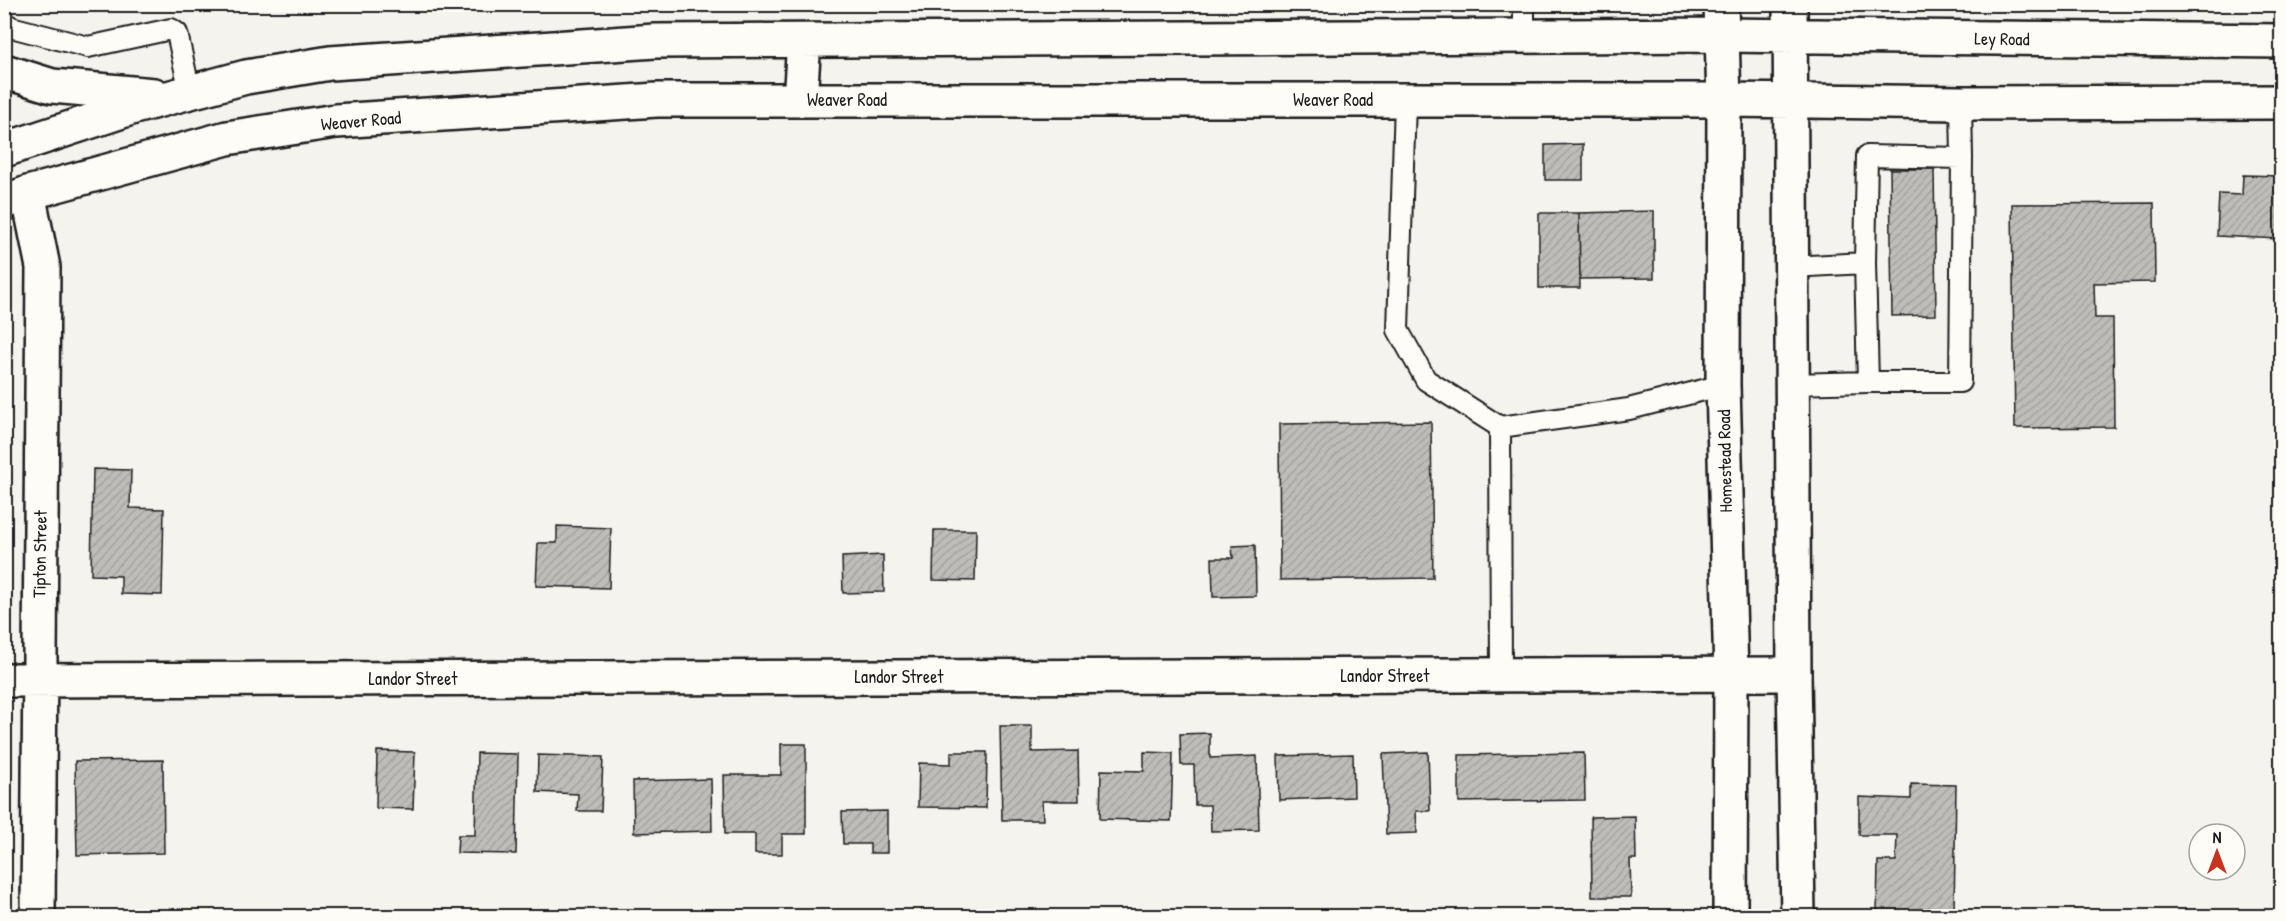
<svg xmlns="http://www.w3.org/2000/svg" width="2286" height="921" viewBox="0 0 2286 921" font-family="'Patrick Hand',sans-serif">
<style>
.building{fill:url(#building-hatch);stroke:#1c1c1c;stroke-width:1.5}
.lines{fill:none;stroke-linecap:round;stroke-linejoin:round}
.lane-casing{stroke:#1c1c1c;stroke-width:24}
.street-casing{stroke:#1c1c1c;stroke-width:38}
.secondary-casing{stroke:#1c1c1c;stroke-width:38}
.lane{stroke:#fdfcf7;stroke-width:20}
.street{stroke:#fdfcf7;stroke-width:33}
.secondary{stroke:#fdfcf7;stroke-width:33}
.labels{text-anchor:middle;stroke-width:4.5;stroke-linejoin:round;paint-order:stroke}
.street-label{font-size:18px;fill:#1c1c1c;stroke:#fdfcf7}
</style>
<defs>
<pattern id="building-hatch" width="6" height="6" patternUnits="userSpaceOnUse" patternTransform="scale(1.5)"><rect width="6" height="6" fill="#bebdba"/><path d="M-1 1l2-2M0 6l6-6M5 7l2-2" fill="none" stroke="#a3a29f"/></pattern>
</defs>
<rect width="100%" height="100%" fill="#f4f3ee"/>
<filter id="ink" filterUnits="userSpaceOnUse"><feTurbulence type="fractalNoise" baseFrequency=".0167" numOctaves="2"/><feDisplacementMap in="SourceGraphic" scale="12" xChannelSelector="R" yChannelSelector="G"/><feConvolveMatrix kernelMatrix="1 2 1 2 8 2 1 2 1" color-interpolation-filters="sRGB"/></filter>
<g filter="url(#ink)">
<path class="building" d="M 1583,144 L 1583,180 L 1545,180 L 1545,145 Z
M 1890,169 L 1934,169 L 1936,315 L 1892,316 Z
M 2243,175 L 2282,176 L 2280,239 L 2217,236 L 2219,194 L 2242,195 Z
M 2154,203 L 2155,282 L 2094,283 L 2095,318 L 2113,318 L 2114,427 L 2015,428 L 2012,204 Z
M 1654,211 L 1654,278 L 1580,279 L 1579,213 Z
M 1539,213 L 1579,213 L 1580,288 L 1539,288 Z
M 1431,422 L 1433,578 L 1280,580 L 1279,424 Z
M 93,469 L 131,470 L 130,508 L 164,509 L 162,595 L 121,594 L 121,576 L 91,575 Z
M 557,526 L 611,528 L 609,588 L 536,586 L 538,543 L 557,543 Z
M 934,530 L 976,530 L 975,581 L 933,580 Z
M 1255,545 L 1256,596 L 1213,597 L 1212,558 L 1233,558 L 1232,546 Z
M 883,555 L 884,592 L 843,593 L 842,557 Z
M 1000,726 L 1032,726 L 1032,752 L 1078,751 L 1079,801 L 1042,801 L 1043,820 L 1002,820 Z
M 1210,733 L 1210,758 L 1257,756 L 1259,830 L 1211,831 L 1210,805 L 1195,805 L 1194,765 L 1181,765 L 1180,734 Z
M 781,744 L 806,744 L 806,834 L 782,834 L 782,854 L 755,854 L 755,834 L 725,834 L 724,775 L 781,775 Z
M 377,751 L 415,752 L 413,809 L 376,808 Z
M 951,752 L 987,752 L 986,808 L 918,807 L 919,763 L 951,764 Z
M 1144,752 L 1173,753 L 1171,821 L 1100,819 L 1101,770 L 1144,771 Z
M 1428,752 L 1430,811 L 1416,811 L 1417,833 L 1386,834 L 1383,754 Z
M 477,753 L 518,754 L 516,854 L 457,853 L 458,835 L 475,835 Z
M 1584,753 L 1585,800 L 1459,802 L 1459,755 Z
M 1353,754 L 1354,797 L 1279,800 L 1278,756 Z
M 538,755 L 603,757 L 601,811 L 577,811 L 578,794 L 537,792 Z
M 163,760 L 164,853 L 77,855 L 75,761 Z
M 711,779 L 712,831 L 634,833 L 633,781 Z
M 1911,784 L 1956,785 L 1954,913 L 1877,913 L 1878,861 L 1896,861 L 1897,835 L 1859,835 L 1859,797 L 1911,799 Z
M 887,811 L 887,853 L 870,853 L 870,844 L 843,844 L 842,812 Z
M 1635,816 L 1636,859 L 1630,859 L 1631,897 L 1592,897 L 1591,817 Z"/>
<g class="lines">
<g class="lane-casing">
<path id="lane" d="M 4,22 L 11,27 L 88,47 L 171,29 L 177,33 L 190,92
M 1524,36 L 1524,4
M 1405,101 L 1398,330 L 1426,380 L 1500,427 L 1501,675
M 1791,267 L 1865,263
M 1868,382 L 1960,382 L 1962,158
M 1792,384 L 1868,382 L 1865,263 L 1867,156 L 1962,158 L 1961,103
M 1500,427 L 1629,409 L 1723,385"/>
</g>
<g class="street-casing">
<path id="street" d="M 28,193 L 43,267 L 38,916
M 4,680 L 1794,674"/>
</g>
<g class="secondary-casing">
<path id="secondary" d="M 1721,4 L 1724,100 L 1723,385 L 1731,674 L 1730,916
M 1790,4 L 1794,674 L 1798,916
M 4,71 L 52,86 L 154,95
M 800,100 L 804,41
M 4,150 L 134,107 L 246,77 L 330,63 L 655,41 L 1722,35 L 2282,41
M 4,202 L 28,193 L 227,138 L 336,121 L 657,100 L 1724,100 L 1961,103 L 2282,102"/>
</g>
<use href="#lane" class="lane"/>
<use href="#street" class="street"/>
<use href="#secondary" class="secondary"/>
</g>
</g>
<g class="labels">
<g class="street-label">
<text transform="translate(2002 39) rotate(1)" y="6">Ley Road</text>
<text x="847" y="106">Weaver Road</text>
<text x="1333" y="106">Weaver Road</text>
<text transform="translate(361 121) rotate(-5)" y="6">Weaver Road</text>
<text transform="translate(1725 461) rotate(-91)" y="6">Homestead Road</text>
<text transform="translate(40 554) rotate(-89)" y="6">Tipton Street</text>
<text x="1385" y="682">Landor Street</text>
<text x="899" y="683">Landor Street</text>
<text x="413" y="685">Landor Street</text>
</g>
</g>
<rect width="2286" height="921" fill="none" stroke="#fdfcf7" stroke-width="24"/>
<rect x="12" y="12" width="2262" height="897" fill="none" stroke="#1c1c1c" stroke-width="2" filter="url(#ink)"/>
<g transform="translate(2217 852)"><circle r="28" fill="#fdfcf7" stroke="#a3a29f" stroke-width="1.5"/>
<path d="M0-4.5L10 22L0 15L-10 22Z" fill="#c8321e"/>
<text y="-9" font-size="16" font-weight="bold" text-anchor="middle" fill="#1c1c1c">N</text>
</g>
</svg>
